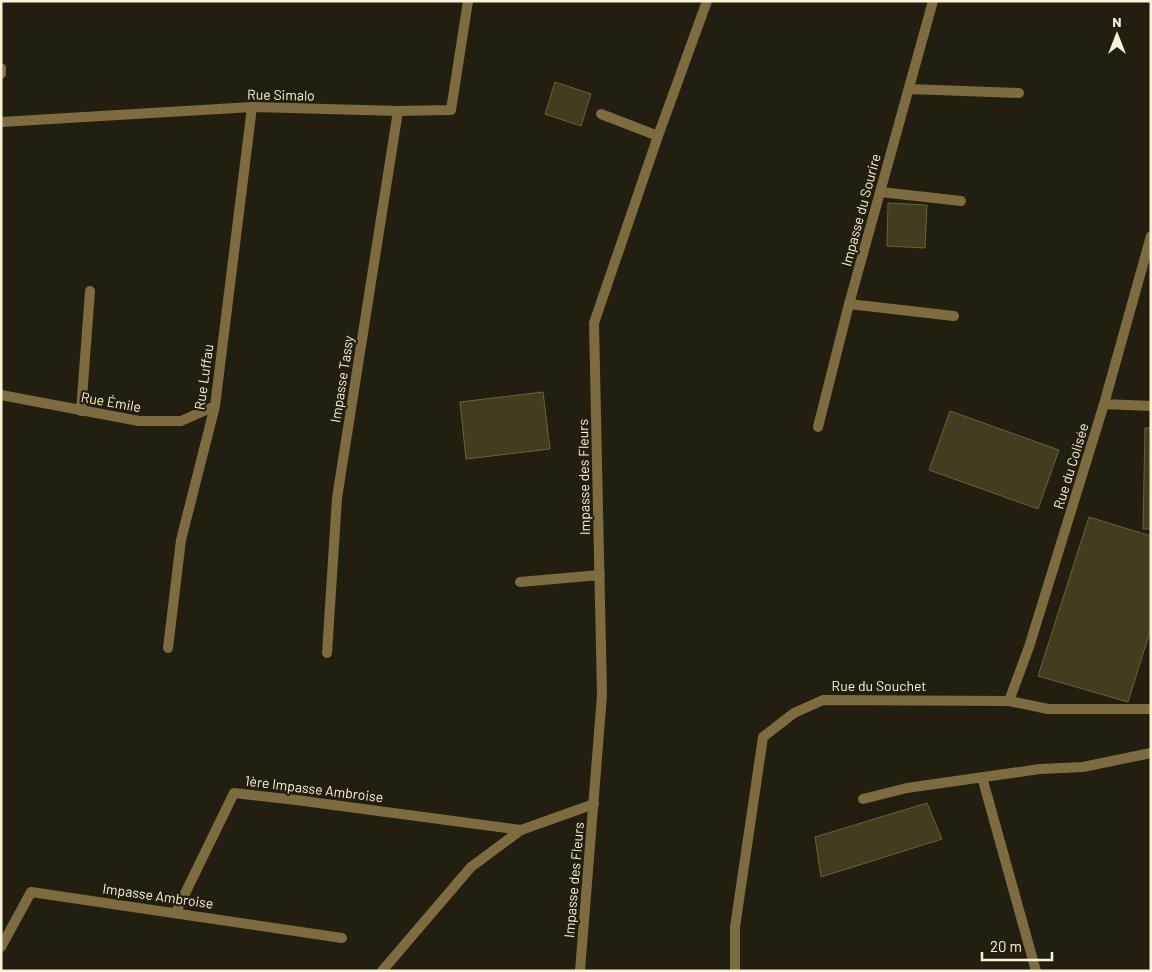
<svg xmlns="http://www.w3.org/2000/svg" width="1152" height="972" viewBox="0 0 1152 972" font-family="Barlow,sans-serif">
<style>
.building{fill:#413d1e;stroke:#6a6432}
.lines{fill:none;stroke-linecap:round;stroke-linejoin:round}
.lane{stroke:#7c6c40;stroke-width:10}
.street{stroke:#7c6c40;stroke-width:10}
.labels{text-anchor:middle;stroke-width:4.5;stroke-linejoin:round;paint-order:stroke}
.street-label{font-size:14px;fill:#fbf3d5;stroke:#221f10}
</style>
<rect width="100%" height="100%" fill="#221f10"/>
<path class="building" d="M 555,82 L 591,94 L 581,126 L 545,114 Z
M 888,203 L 927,205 L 925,248 L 887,246 Z
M 543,392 L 550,449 L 466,459 L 460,402 Z
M 950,411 L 1059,450 L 1038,509 L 929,470 Z
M 1145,428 L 1151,428 L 1151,529 L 1143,529 Z
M 1089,517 L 1151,536 L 1151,628 L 1128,702 L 1038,676 Z
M 927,803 L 942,839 L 821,877 L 815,837 Z"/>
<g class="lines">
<path class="lane" d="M 849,304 L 954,316
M 81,411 L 90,291
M 327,653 L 337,498 L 398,111
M 982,777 L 1036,971
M 863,799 L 907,788 L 1040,769 L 1083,767 L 1151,753
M 176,912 L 234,793 L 296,800 L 521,830
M 1,947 L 31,892 L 342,938"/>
<path class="street" d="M 1,68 L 1,74
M 909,89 L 1019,93
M 601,114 L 658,136
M 1,122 L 252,107 L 398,111 L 451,110 L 468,1
M 881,192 L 961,201
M 1,395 L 139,421 L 181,421 L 215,406
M 1104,404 L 1151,406
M 818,427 L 849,304 L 933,1
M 520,582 L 600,575
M 168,648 L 181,540 L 215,406 L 252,107
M 1009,701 L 1029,647 L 1104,404 L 1151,236
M 382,971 L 471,867 L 521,830 L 594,804
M 580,971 L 602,695 L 594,323 L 658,136 L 707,1
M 735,971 L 735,927 L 763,737 L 794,713 L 823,700 L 1009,701 L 1048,709 L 1151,709"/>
</g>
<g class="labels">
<g class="street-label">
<text transform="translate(281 95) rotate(1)" y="5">Rue Simalo</text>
<text transform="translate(861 210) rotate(-75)" y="5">Impasse du Sourire</text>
<text transform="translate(204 377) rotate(-82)" y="5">Rue Luffau</text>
<text transform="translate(342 379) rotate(-81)" y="5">Impasse Tassy</text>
<text transform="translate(111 402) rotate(10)" y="5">Rue Émile</text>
<text transform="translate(1071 466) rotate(-73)" y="5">Rue du Colisée</text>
<text transform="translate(584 477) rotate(-91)" y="5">Impasse des Fleurs</text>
<text x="879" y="691">Rue du Souchet</text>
<text transform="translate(314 789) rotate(7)" y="5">1ère Impasse Ambroise</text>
<text transform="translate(574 880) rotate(-85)" y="5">Impasse des Fleurs</text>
<text transform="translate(158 896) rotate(8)" y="5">Impasse Ambroise</text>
</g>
</g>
<rect width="1152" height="972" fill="none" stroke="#fbf3d5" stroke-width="5"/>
<g transform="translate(1117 35)" stroke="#221f10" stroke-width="4" paint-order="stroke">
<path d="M0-4L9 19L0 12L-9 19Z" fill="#fbf3d5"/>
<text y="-8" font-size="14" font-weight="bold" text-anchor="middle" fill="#fbf3d5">N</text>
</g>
<path d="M982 952v8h70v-8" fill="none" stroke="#fbf3d5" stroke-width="2.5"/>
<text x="990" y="952" font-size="15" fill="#fbf3d5" stroke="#221f10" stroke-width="4" paint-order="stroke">20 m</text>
</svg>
